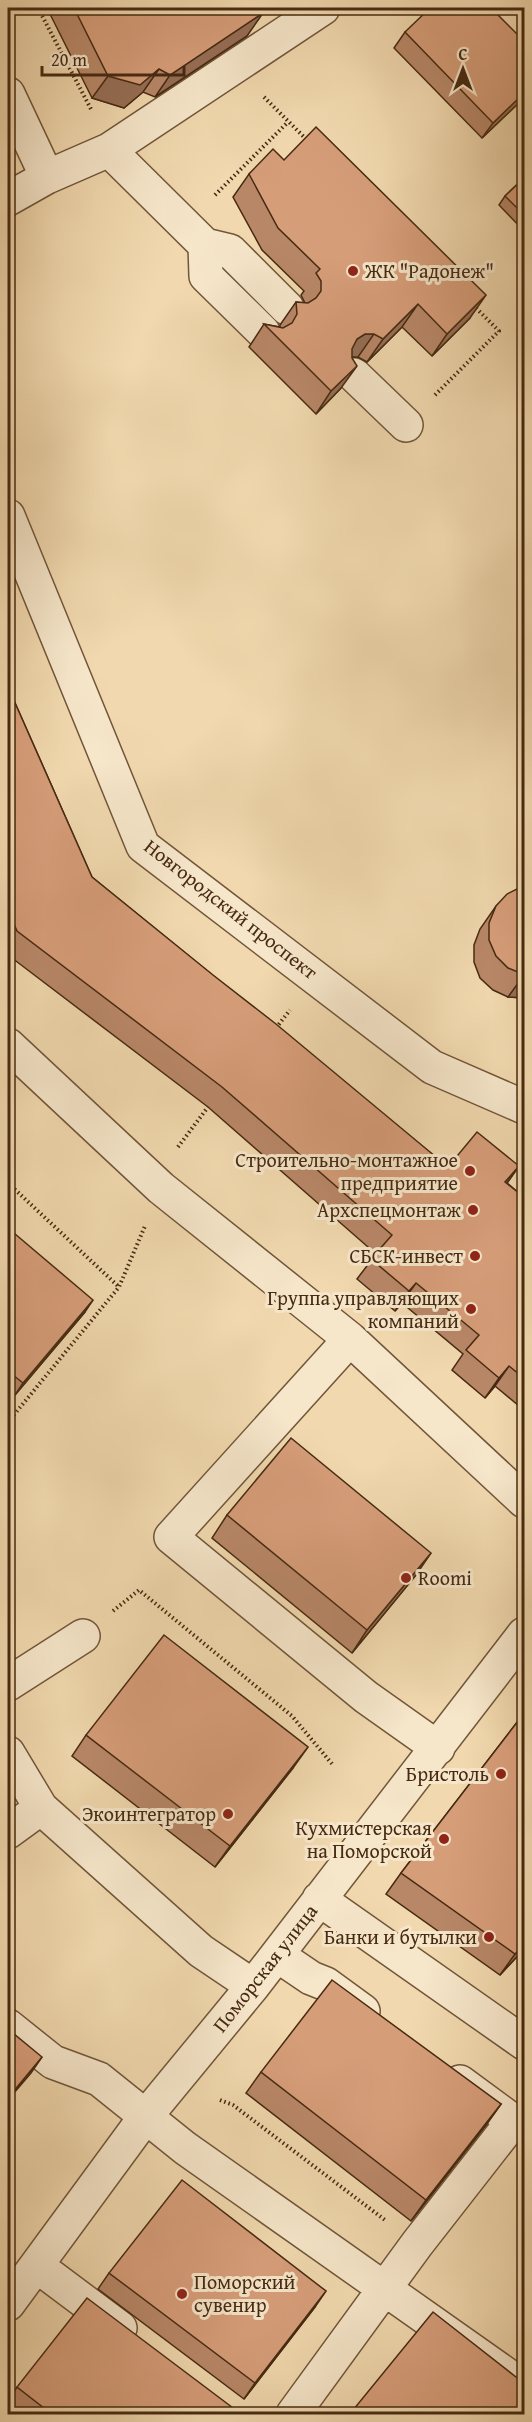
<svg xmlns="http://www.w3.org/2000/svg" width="532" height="2422" viewBox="0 0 532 2422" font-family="'Gentium Book Plus',serif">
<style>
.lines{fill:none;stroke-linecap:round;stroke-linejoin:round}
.minor-casing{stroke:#715639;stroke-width:36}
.path{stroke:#462a12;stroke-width:4;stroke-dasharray:1.5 3;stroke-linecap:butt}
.minor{stroke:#f6e6ca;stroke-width:33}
.wall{fill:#b88768;stroke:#462a12;stroke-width:1.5}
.shaded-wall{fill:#966e55;stroke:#462a12;stroke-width:1.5}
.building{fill:#d69d79;stroke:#462a12;stroke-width:1.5}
.poi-dot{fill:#8f2418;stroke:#f6e6ca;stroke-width:2}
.labels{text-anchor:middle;stroke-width:6;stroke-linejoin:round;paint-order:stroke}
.poi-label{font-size:20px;fill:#462a12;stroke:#f6e6ca;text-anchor:end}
.street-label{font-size:20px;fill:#462a12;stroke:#f6e6ca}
</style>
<rect width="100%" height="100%" fill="#f1d8ae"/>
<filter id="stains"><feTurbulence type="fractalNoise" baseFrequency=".00333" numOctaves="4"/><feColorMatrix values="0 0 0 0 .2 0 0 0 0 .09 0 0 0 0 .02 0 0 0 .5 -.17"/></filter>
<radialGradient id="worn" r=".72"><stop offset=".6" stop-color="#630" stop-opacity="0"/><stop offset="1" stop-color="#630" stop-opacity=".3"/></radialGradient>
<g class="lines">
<g class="minor-casing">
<path id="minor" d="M 8,94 L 47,177
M 109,150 L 205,245 L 230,251 L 287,308
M 8,199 L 47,177 L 109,150 L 323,8
M 205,245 L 206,276 L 263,332
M 354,375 L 406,425
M 8,516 L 143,846 L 432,1067 L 524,1107
M 8,1045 L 161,1188 L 350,1339 L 524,1501
M 350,1339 L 171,1537 L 366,1697 L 438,1748
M 8,1684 L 83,1636
M 8,1753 L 41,1808 L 201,1951 L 253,1986
M 8,1832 L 41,1808
M 319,1899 L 524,2043
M 277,1955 L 311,1978 L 326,1984 L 363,2011
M 8,2026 L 53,2062 L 99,2079 L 185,2148 L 524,2387
M 37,2266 L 120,2328
M 8,2304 L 146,2116 L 253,1986 L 524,1634
M 293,2414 L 417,2244 L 513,2121 L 460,2082"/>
</g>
<path class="path" d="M 38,8 L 92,111
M 264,97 L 308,141
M 215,195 L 288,122
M 435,395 L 499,331 L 475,307
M 276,1028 L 290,1010
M 178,1147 L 208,1107
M 8,1183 L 119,1287
M 8,1422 L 119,1287 L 145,1226
M 113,1611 L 139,1590 L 292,1716 L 333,1765
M 220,2100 L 233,2105 L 385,2220"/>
<use href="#minor" class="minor"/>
</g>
<path class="wall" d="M 47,8 L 262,8 L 247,36 L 155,97 L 143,92 L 124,108 L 92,98 Z
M 405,32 L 525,42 L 525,97 L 482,138 L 394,48 Z
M 284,160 L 470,318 L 432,356 L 402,327 L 367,362 L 358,357 L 352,357 L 341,388 L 316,414 L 249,347 L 264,324 L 280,327 L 280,325 L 296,302 L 305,303 L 301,295 L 304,291 L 262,250 L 233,197 L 249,174 Z
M 525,177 L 525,232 L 499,205 L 505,196 Z
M 8,687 L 92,877 L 448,1167 L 519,1166 L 507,1183 L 525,1198 L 525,1411 L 495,1386 L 485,1398 L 452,1370 L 463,1354 L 402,1303 L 395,1311 L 357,1279 L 376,1254 L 208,1107 L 8,955 Z
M 525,887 L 525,998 L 508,997 L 493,990 L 480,978 L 474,962 L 474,945 L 480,929 L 496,906 Z
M 8,1228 L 85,1312 L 15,1395 L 8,1389 Z
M 227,1515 L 416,1575 L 352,1653 L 212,1538 Z
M 525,1712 L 525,1948 L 500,1975 L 386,1894 L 401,1873 Z
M 86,1735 L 293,1768 L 215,1867 L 72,1756 Z
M 261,2072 L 501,2104 L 486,2125 L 411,2221 L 246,2093 Z
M 109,2273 L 315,2307 L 244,2399 L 98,2289 Z
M 17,2387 L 241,2415 L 14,2415 L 8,2409 L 8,2401 Z"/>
<path class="shaded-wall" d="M 263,13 L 247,36 L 155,97 L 170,75 Z
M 159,69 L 143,92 L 124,108 L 92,98 L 108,76 Z
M 525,92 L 525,97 L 482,138 L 493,123 Z
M 486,295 L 470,318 L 432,356 L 447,334 Z
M 418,304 L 402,327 L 367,362 L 383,339 Z
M 365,334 L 374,334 L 358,357 L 349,357 L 341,362 L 357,339 Z
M 357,366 L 341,388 L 316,414 L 331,391 Z
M 524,975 L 525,998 L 508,997 Z
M 519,1166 L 505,1186 L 505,1182 Z
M 416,1283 L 402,1303 L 395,1311 L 409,1291 Z
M 93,1300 L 85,1312 L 15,1395 L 23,1383 Z
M 509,1366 L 495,1386 L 485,1398 L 499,1378 Z
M 431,1553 L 416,1575 L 352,1653 L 367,1630 Z
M 308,1747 L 293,1768 L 215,1867 L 230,1846 Z
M 525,1944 L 525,1948 L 500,1975 L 515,1954 Z
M 42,2057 L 31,2073 L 8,2100 L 8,2098 Z
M 501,2104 L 486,2125 L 411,2221 L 426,2200 Z
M 326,2291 L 315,2307 L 244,2399 L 255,2383 Z"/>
<path class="building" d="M 74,8 L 262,8 L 263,13 L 170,75 L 159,69 L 140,85 L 108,76 Z
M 430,8 L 491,8 L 525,42 L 525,92 L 493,123 L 405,32 Z
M 316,127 L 486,295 L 447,334 L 418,304 L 383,339 L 374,334 L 365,334 L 357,339 L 352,349 L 352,358 L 357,366 L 331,391 L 264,324 L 283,328 L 292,323 L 297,314 L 296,302 L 308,303 L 316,298 L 321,291 L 321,281 L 316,273 L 320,269 L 278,228 L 249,174 L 273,149 L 284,160 Z
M 525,177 L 525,216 L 505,196 Z
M 8,687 L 92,877 L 213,975 L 276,1024 L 448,1167 L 477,1132 L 519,1166 L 505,1182 L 525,1198 L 525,1379 L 509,1366 L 499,1378 L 466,1350 L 479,1335 L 416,1283 L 409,1291 L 371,1259 L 392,1235 L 222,1087 L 17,931 L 8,910 Z
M 521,887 L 525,887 L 525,975 L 508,968 L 496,956 L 489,940 L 489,923 L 496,906 L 507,894 Z
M 8,1228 L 93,1300 L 23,1383 L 8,1371 Z
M 291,1438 L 431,1553 L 367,1630 L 227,1515 Z
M 164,1635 L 308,1747 L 230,1846 L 86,1735 Z
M 525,1712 L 525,1944 L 515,1954 L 401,1873 Z
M 332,1980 L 501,2104 L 426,2200 L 261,2072 Z
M 8,2029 L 42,2057 L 8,2098 Z
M 182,2180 L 326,2291 L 255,2383 L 109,2273 Z
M 87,2298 L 241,2414 L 53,2415 L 17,2387 Z
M 433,2312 L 525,2384 L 525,2415 L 349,2415 Z"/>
<g class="poi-dot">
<circle cx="353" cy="271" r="6"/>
<circle cx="470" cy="1171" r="6"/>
<circle cx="473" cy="1210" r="6"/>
<circle cx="475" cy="1256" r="6"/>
<circle cx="471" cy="1309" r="6"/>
<circle cx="406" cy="1578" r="6"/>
<circle cx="501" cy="1774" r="6"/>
<circle cx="228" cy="1814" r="6"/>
<circle cx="444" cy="1839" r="6"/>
<circle cx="489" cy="1937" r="6"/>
<circle cx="182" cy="2294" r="6"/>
</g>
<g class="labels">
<g class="poi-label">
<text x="365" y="278" text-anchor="start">ЖК "Радонеж"</text>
<text x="458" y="1167">Строительно-монтажное<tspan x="458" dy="23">предприятие</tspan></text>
<text x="461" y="1217">Архспецмонтаж</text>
<text x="463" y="1263">СБСК-инвест</text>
<text x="459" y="1305">Группа управляющих<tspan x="459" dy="23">компаний</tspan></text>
<text x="418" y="1585" text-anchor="start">Roomi</text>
<text x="489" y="1781">Бристоль</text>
<text x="216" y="1821">Экоинтегратор</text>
<text x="432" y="1835">Кухмистерская<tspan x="432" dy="23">на Поморской</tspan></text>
<text x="477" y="1944">Банки и бутылки</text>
<text x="194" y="2289" text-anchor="start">Поморский<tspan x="194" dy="23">сувенир</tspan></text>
</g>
<g class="street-label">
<text transform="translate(231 909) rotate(38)" y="7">Новгородский проспект</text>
<text transform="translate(265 1968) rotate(-52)" y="7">Поморская улица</text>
</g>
</g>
<rect width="532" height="2422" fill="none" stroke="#f1d8ae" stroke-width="30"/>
<rect x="9" y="9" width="514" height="2404" fill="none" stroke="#462a12" stroke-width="3"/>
<rect x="15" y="15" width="502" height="2392" fill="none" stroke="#462a12" stroke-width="1.5"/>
<g transform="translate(463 69)" stroke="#f6e6ca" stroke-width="4.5" paint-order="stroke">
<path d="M0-4.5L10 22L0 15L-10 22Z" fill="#462a12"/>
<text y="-9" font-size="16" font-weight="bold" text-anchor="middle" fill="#462a12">С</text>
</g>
<path d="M42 66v9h142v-9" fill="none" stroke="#462a12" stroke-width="3"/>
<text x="51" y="66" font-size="18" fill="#462a12" stroke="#f6e6ca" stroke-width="4.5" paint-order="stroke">20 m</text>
<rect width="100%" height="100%" filter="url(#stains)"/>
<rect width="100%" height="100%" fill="url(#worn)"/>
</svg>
